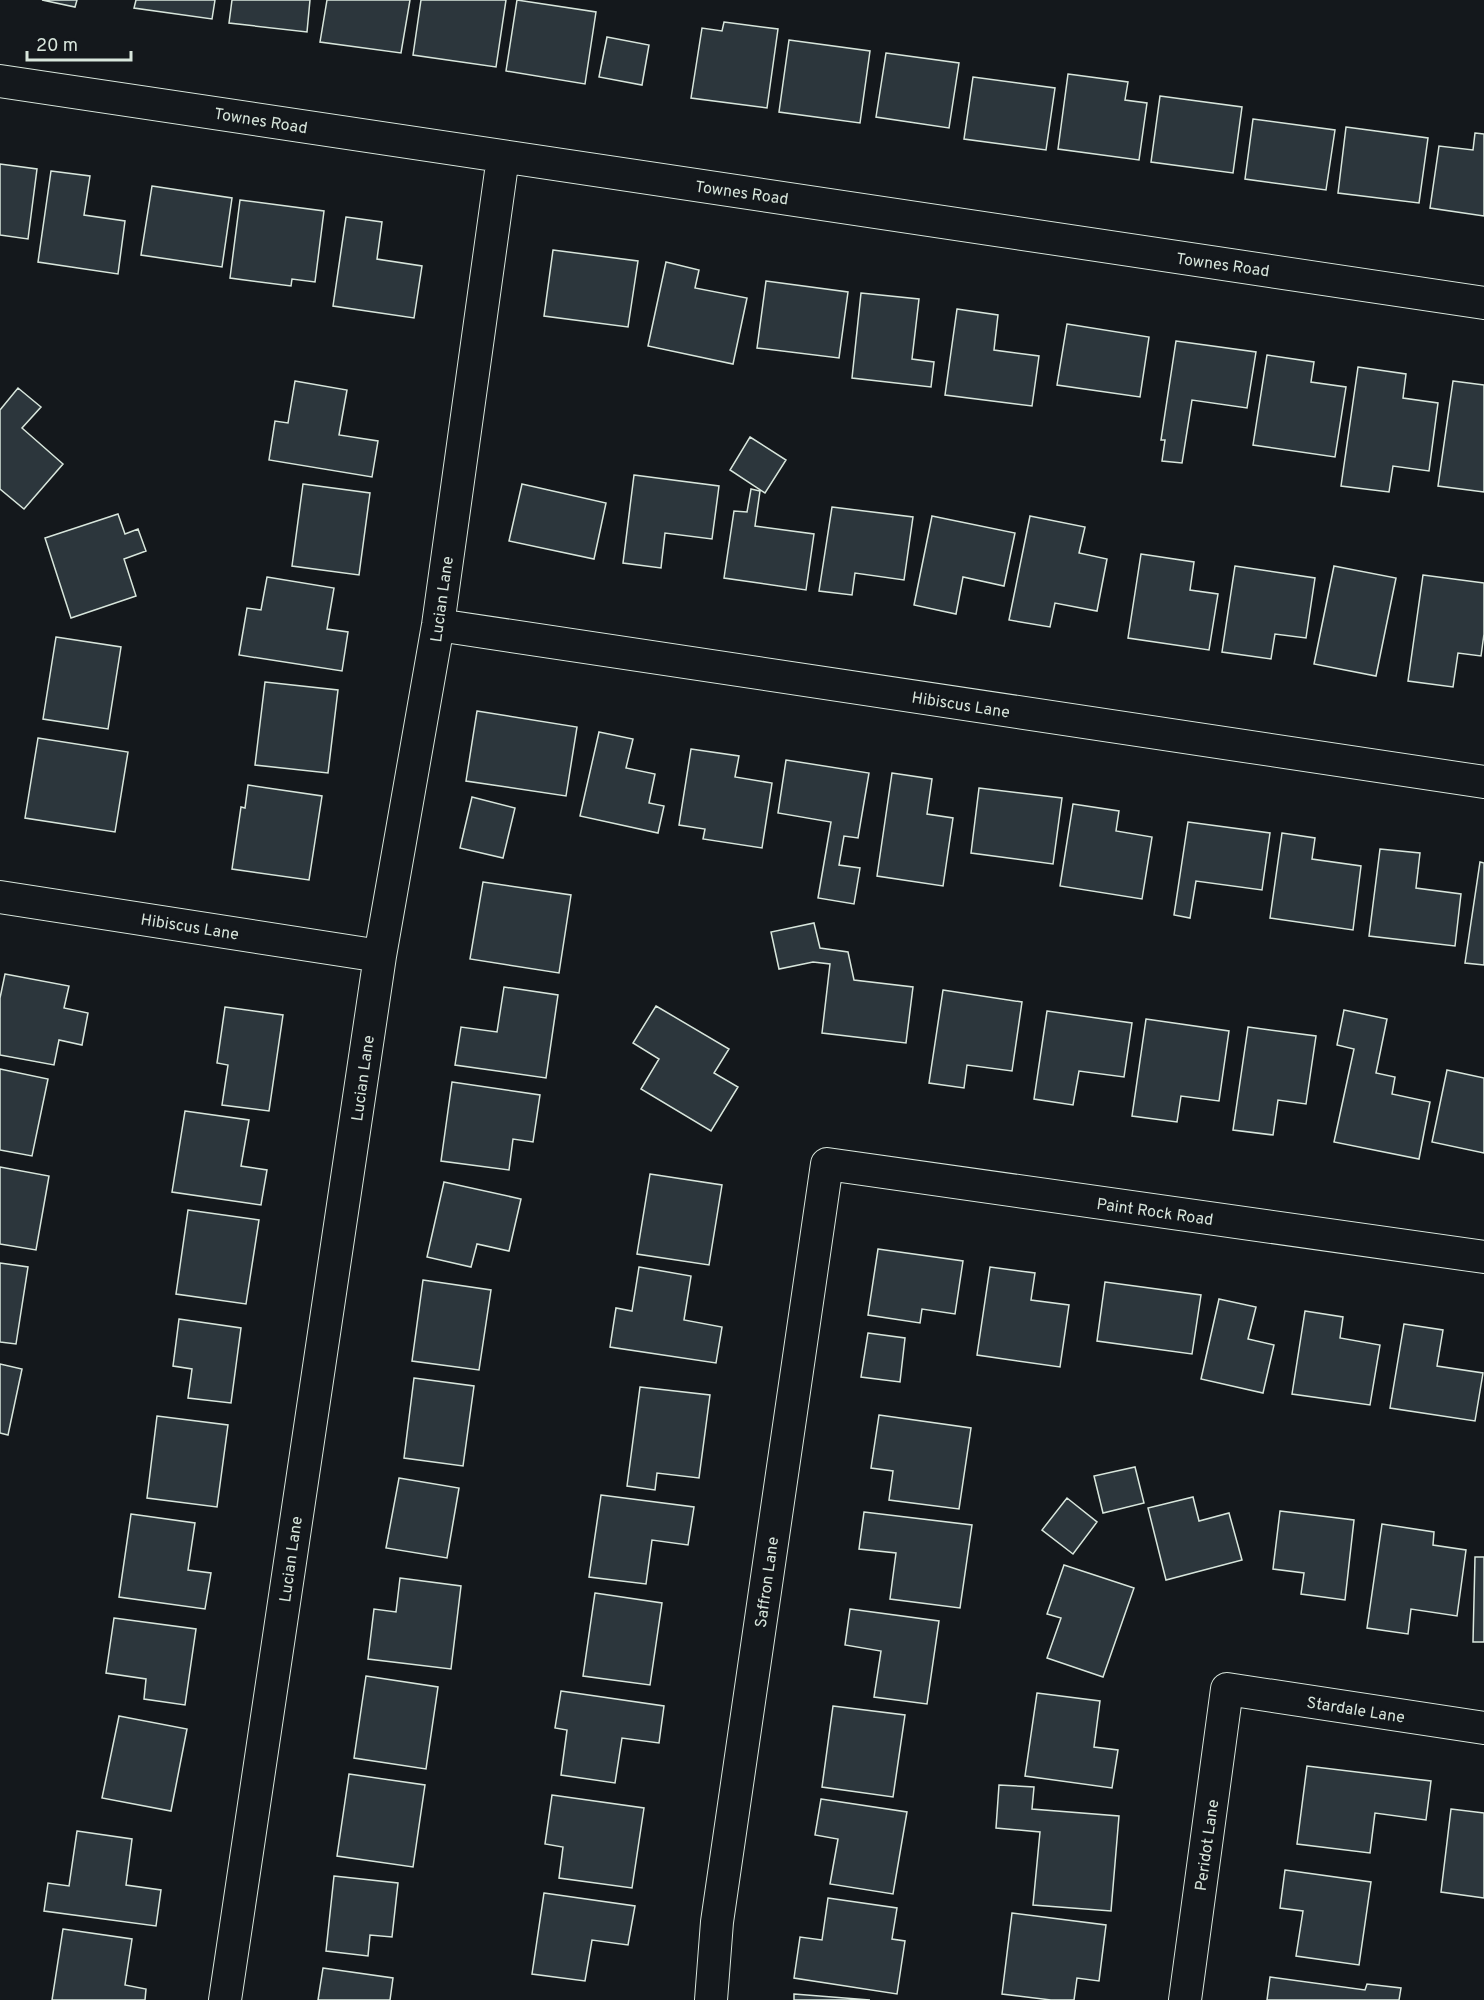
<svg xmlns="http://www.w3.org/2000/svg" width="1484" height="2000" viewBox="0 0 1484 2000" font-family="Overpass,sans-serif">
<style>
.building{fill:#2c363c;stroke:#d8e6dc;stroke-width:1.5}
.lines{fill:none;stroke-linecap:round;stroke-linejoin:round}
.street-casing{stroke:#d8e6dc;stroke-width:34}
.street{stroke:#14181c;stroke-width:32}
.labels{text-anchor:middle;stroke-width:4.5;stroke-linejoin:round;paint-order:stroke}
.street-label{font-size:16px;fill:#d8e6dc;stroke:#14181c}
</style>
<rect width="100%" height="100%" fill="#14181c"/>
<path class="building" d="M 42,0 L 77,0 L 75,7 Z
M 136,0 L 215,0 L 212,19 L 134,8 Z
M 232,0 L 310,0 L 307,32 L 229,23 Z
M 327,0 L 410,0 L 401,53 L 320,42 Z
M 421,0 L 506,0 L 496,67 L 413,55 Z
M 517,0 L 596,12 L 585,84 L 506,71 Z
M 724,22 L 778,29 L 767,108 L 691,98 L 702,28 L 722,31 Z
M 607,37 L 649,45 L 642,85 L 599,77 Z
M 789,40 L 870,51 L 860,123 L 779,112 Z
M 886,53 L 959,63 L 949,128 L 876,117 Z
M 1068,74 L 1128,82 L 1125,100 L 1147,103 L 1139,160 L 1058,149 Z
M 973,77 L 1055,88 L 1046,150 L 964,139 Z
M 1160,96 L 1242,107 L 1233,173 L 1151,162 Z
M 1253,119 L 1335,130 L 1326,190 L 1245,179 Z
M 1346,127 L 1428,138 L 1419,203 L 1338,193 Z
M 1475,133 L 1484,134 L 1484,216 L 1430,208 L 1439,146 L 1473,150 Z
M 0,164 L 37,169 L 28,239 L 0,235 Z
M 51,171 L 90,176 L 84,215 L 125,221 L 118,274 L 38,262 Z
M 152,186 L 232,198 L 222,267 L 141,255 Z
M 240,200 L 324,211 L 315,282 L 292,279 L 291,286 L 230,278 Z
M 346,217 L 382,222 L 377,259 L 422,266 L 414,318 L 333,306 Z
M 553,250 L 638,261 L 628,327 L 544,316 Z
M 666,262 L 699,270 L 695,288 L 747,298 L 733,364 L 648,346 Z
M 766,281 L 848,292 L 839,358 L 757,348 Z
M 861,293 L 919,299 L 912,359 L 934,362 L 931,387 L 852,378 Z
M 957,309 L 998,315 L 994,350 L 1039,356 L 1032,406 L 945,395 Z
M 1067,324 L 1149,337 L 1140,397 L 1057,385 Z
M 1176,341 L 1256,352 L 1247,408 L 1192,400 L 1182,463 L 1162,461 L 1165,440 L 1161,440 Z
M 1267,355 L 1314,362 L 1311,382 L 1346,387 L 1335,457 L 1253,445 Z
M 1358,367 L 1406,374 L 1403,398 L 1438,403 L 1429,471 L 1393,466 L 1389,492 L 1341,486 Z
M 295,381 L 347,390 L 339,435 L 378,441 L 372,477 L 269,460 L 275,421 L 288,423 Z
M 1453,381 L 1484,385 L 1484,492 L 1438,486 Z
M 18,388 L 41,407 L 22,428 L 63,464 L 24,509 L 0,489 L 0,410 Z
M 750,437 L 786,460 L 765,493 L 730,470 Z
M 634,475 L 719,486 L 712,539 L 665,533 L 661,568 L 623,563 Z
M 303,484 L 370,493 L 359,575 L 292,566 Z
M 522,484 L 606,503 L 594,559 L 509,541 Z
M 751,489 L 760,491 L 755,526 L 814,534 L 806,590 L 724,578 L 734,511 L 747,512 Z
M 832,507 L 913,517 L 904,580 L 855,573 L 852,595 L 819,591 Z
M 118,514 L 125,534 L 138,529 L 146,551 L 124,559 L 136,596 L 71,618 L 45,538 Z
M 932,516 L 1015,533 L 1004,586 L 963,577 L 956,614 L 914,605 Z
M 1030,516 L 1085,527 L 1079,553 L 1107,559 L 1097,611 L 1055,603 L 1050,627 L 1009,620 Z
M 1141,554 L 1194,562 L 1190,590 L 1218,594 L 1209,650 L 1128,638 Z
M 1235,566 L 1315,578 L 1306,638 L 1275,634 L 1271,659 L 1222,652 Z
M 1334,566 L 1396,578 L 1376,676 L 1314,664 Z
M 1423,575 L 1484,583 L 1484,634 L 1481,656 L 1458,653 L 1453,687 L 1408,681 Z
M 267,577 L 334,588 L 327,629 L 348,632 L 342,671 L 239,655 L 247,608 L 261,610 Z
M 56,637 L 121,647 L 108,729 L 43,719 Z
M 265,682 L 338,690 L 328,773 L 255,765 Z
M 477,711 L 577,727 L 566,796 L 466,781 Z
M 599,732 L 633,739 L 626,768 L 655,774 L 649,803 L 664,806 L 658,833 L 580,816 Z
M 38,738 L 128,752 L 115,832 L 25,818 Z
M 691,749 L 739,756 L 735,777 L 772,783 L 762,848 L 703,839 L 705,829 L 679,825 Z
M 786,760 L 869,773 L 858,838 L 844,836 L 839,865 L 860,868 L 854,904 L 818,898 L 831,822 L 778,813 Z
M 892,773 L 932,779 L 927,814 L 953,818 L 943,886 L 877,876 Z
M 248,785 L 322,796 L 309,880 L 232,869 L 241,807 L 245,808 Z
M 979,788 L 1062,798 L 1053,864 L 971,853 Z
M 472,797 L 515,808 L 503,858 L 460,848 Z
M 1073,804 L 1119,811 L 1116,831 L 1152,837 L 1142,899 L 1060,886 Z
M 1188,822 L 1270,833 L 1262,890 L 1196,881 L 1190,918 L 1174,915 Z
M 1282,833 L 1315,838 L 1312,859 L 1361,866 L 1353,930 L 1270,918 Z
M 1380,849 L 1420,853 L 1416,888 L 1461,894 L 1455,946 L 1369,936 Z
M 1480,862 L 1484,863 L 1484,965 L 1465,963 Z
M 483,882 L 571,895 L 559,973 L 470,959 Z
M 814,923 L 820,948 L 848,952 L 854,980 L 913,987 L 906,1043 L 822,1033 L 830,964 L 813,962 L 779,969 L 771,932 Z
M 5,974 L 69,986 L 64,1008 L 88,1013 L 82,1045 L 59,1040 L 54,1065 L 0,1055 L 0,998 Z
M 504,987 L 558,995 L 546,1078 L 455,1065 L 461,1027 L 497,1032 Z
M 943,990 L 1022,1002 L 1012,1071 L 967,1065 L 964,1088 L 929,1083 Z
M 656,1006 L 729,1049 L 714,1073 L 738,1087 L 711,1131 L 641,1089 L 659,1059 L 633,1043 Z
M 225,1007 L 283,1015 L 269,1111 L 222,1105 L 228,1065 L 217,1063 Z
M 1344,1010 L 1387,1019 L 1376,1073 L 1395,1077 L 1392,1094 L 1430,1102 L 1419,1159 L 1334,1142 L 1354,1049 L 1337,1045 Z
M 1047,1011 L 1132,1023 L 1124,1077 L 1079,1071 L 1073,1105 L 1034,1099 Z
M 1146,1019 L 1229,1031 L 1219,1101 L 1181,1096 L 1177,1122 L 1132,1116 Z
M 1248,1027 L 1316,1036 L 1306,1104 L 1278,1100 L 1273,1135 L 1233,1130 Z
M 0,1069 L 48,1079 L 32,1156 L 0,1150 Z
M 1447,1070 L 1484,1078 L 1484,1153 L 1432,1142 Z
M 452,1082 L 540,1095 L 533,1142 L 513,1139 L 509,1170 L 441,1161 Z
M 185,1111 L 249,1120 L 241,1166 L 267,1170 L 261,1205 L 172,1192 Z
M 0,1167 L 49,1176 L 36,1250 L 0,1244 Z
M 650,1174 L 722,1185 L 709,1265 L 637,1254 Z
M 444,1182 L 521,1199 L 509,1251 L 477,1244 L 471,1267 L 427,1257 Z
M 188,1210 L 259,1220 L 246,1304 L 176,1294 Z
M 878,1249 L 963,1261 L 955,1314 L 922,1309 L 920,1323 L 868,1315 Z
M 0,1263 L 28,1267 L 16,1344 L 0,1342 Z
M 639,1267 L 691,1276 L 684,1320 L 722,1327 L 716,1363 L 610,1347 L 616,1308 L 632,1311 Z
M 990,1267 L 1035,1273 L 1031,1300 L 1069,1305 L 1060,1367 L 977,1355 Z
M 423,1280 L 491,1290 L 479,1370 L 412,1361 Z
M 1105,1282 L 1201,1295 L 1192,1354 L 1097,1341 Z
M 1219,1299 L 1256,1307 L 1248,1339 L 1274,1345 L 1263,1393 L 1201,1379 Z
M 1305,1311 L 1343,1317 L 1340,1338 L 1380,1345 L 1370,1405 L 1292,1394 Z
M 179,1319 L 241,1328 L 231,1403 L 188,1398 L 192,1369 L 173,1366 Z
M 1404,1324 L 1443,1330 L 1437,1366 L 1483,1373 L 1475,1421 L 1390,1408 Z
M 868,1333 L 905,1338 L 900,1382 L 861,1377 Z
M 0,1364 L 22,1369 L 8,1435 L 0,1433 Z
M 414,1378 L 474,1386 L 463,1466 L 404,1458 Z
M 640,1387 L 710,1395 L 699,1478 L 657,1473 L 655,1490 L 627,1486 Z
M 879,1415 L 971,1428 L 959,1509 L 889,1500 L 893,1471 L 871,1468 Z
M 157,1416 L 228,1425 L 217,1507 L 147,1498 Z
M 1135,1467 L 1144,1503 L 1103,1513 L 1094,1476 Z
M 399,1478 L 459,1488 L 447,1558 L 386,1548 Z
M 601,1495 L 694,1507 L 688,1545 L 652,1540 L 646,1584 L 589,1577 Z
M 1193,1497 L 1199,1521 L 1229,1513 L 1242,1560 L 1166,1580 L 1148,1508 Z
M 1067,1498 L 1097,1522 L 1073,1554 L 1042,1530 Z
M 1280,1511 L 1354,1520 L 1345,1600 L 1301,1594 L 1304,1573 L 1273,1569 Z
M 864,1512 L 972,1525 L 960,1608 L 890,1599 L 896,1553 L 859,1549 Z
M 131,1514 L 195,1523 L 188,1570 L 211,1573 L 205,1609 L 119,1597 Z
M 1382,1524 L 1434,1532 L 1433,1545 L 1466,1550 L 1457,1616 L 1411,1609 L 1408,1634 L 1367,1628 Z
M 1475,1557 L 1484,1557 L 1484,1642 L 1473,1642 Z
M 1064,1565 L 1134,1588 L 1103,1677 L 1047,1658 L 1061,1618 L 1047,1614 Z
M 400,1578 L 461,1586 L 451,1669 L 368,1659 L 374,1609 L 396,1612 Z
M 595,1593 L 662,1603 L 650,1685 L 583,1676 Z
M 850,1609 L 939,1621 L 927,1704 L 874,1697 L 881,1651 L 845,1645 Z
M 114,1618 L 196,1629 L 185,1705 L 144,1699 L 146,1679 L 106,1673 Z
M 366,1676 L 438,1687 L 426,1769 L 354,1758 Z
M 561,1691 L 664,1706 L 659,1743 L 622,1738 L 615,1783 L 561,1775 L 567,1730 L 555,1728 Z
M 1037,1693 L 1100,1701 L 1094,1747 L 1118,1750 L 1112,1788 L 1025,1776 Z
M 833,1706 L 905,1715 L 893,1797 L 822,1787 Z
M 119,1716 L 187,1729 L 171,1811 L 102,1798 Z
M 1307,1766 L 1431,1781 L 1426,1820 L 1375,1813 L 1370,1853 L 1297,1844 Z
M 349,1774 L 425,1785 L 413,1867 L 337,1856 Z
M 999,1785 L 1034,1787 L 1032,1809 L 1119,1816 L 1111,1911 L 1033,1905 L 1040,1832 L 996,1828 Z
M 552,1795 L 644,1808 L 632,1888 L 559,1878 L 563,1847 L 545,1844 Z
M 821,1799 L 907,1812 L 893,1894 L 830,1884 L 838,1839 L 815,1835 Z
M 1451,1809 L 1484,1813 L 1484,1898 L 1441,1892 Z
M 77,1831 L 132,1839 L 126,1885 L 161,1890 L 156,1926 L 44,1911 L 48,1883 L 69,1886 Z
M 1285,1870 L 1371,1882 L 1359,1965 L 1296,1956 L 1303,1911 L 1280,1908 Z
M 334,1876 L 398,1883 L 392,1937 L 370,1935 L 368,1956 L 326,1951 Z
M 544,1893 L 635,1906 L 628,1945 L 592,1940 L 585,1981 L 532,1974 Z
M 828,1898 L 897,1908 L 892,1939 L 905,1941 L 897,1994 L 794,1978 L 800,1937 L 822,1940 Z
M 1012,1913 L 1106,1925 L 1099,1981 L 1077,1978 L 1074,2000 L 1051,2000 L 1002,1994 Z
M 63,1929 L 132,1939 L 125,1985 L 146,1989 L 145,2000 L 52,2000 Z
M 323,1968 L 393,1978 L 390,2000 L 318,2000 Z
M 1270,1977 L 1365,1990 L 1367,1984 L 1401,1988 L 1399,2000 L 1267,2000 Z
M 794,1994 L 870,2000 L 794,2000 Z"/>
<g class="lines">
<g class="street-casing">
<path id="street" d="M 0,81 L 1484,303
M 438,625 L 1484,782
M 0,897 L 380,956
M 225,2000 L 380,956 L 438,625 L 503,157
M 711,2000 L 717,1922 L 827,1164 L 1484,1257
M 1185,2000 L 1227,1689 L 1484,1728"/>
</g>
<use href="#street" class="street"/>
</g>
<g class="labels">
<g class="street-label">
<text transform="translate(261 120) rotate(9)" y="6">Townes Road</text>
<text transform="translate(742 192) rotate(8)" y="6">Townes Road</text>
<text transform="translate(1223 264) rotate(8)" y="6">Townes Road</text>
<text transform="translate(441 599) rotate(-82)" y="6">Lucian Lane</text>
<text transform="translate(961 704) rotate(9)" y="6">Hibiscus Lane</text>
<text transform="translate(190 926) rotate(9)" y="6">Hibiscus Lane</text>
<text transform="translate(362 1078) rotate(-82)" y="6">Lucian Lane</text>
<text transform="translate(1155 1211) rotate(8)" y="6">Paint Rock Road</text>
<text transform="translate(290 1559) rotate(-82)" y="6">Lucian Lane</text>
<text transform="translate(766 1582) rotate(-82)" y="6">Saffron Lane</text>
<text transform="translate(1356 1709) rotate(9)" y="6">Stardale Lane</text>
<text transform="translate(1206 1845) rotate(-82)" y="6">Peridot Lane</text>
</g>
</g>
<path d="M27 51v9h104v-9" fill="none" stroke="#d8e6dc" stroke-width="3"/>
<text x="36" y="51" font-size="18" fill="#d8e6dc" stroke="#14181c" stroke-width="4.5" paint-order="stroke">20 m</text>
</svg>
